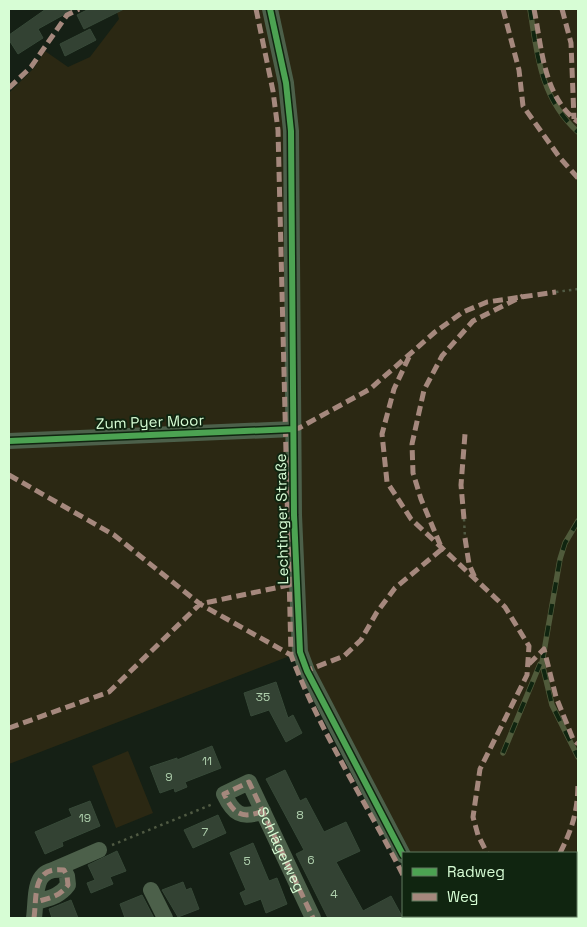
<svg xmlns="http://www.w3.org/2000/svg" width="587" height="927" viewBox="0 0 587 927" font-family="'Space Grotesk',sans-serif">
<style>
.green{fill:#2b2813}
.building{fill:#334233;stroke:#374938}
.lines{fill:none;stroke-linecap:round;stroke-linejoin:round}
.path{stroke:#505a43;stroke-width:2.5;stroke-dasharray:2.5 4;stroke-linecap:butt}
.minor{stroke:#4c604a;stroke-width:16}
.rail-casing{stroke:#505b3b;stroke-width:5.5}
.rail{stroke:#102510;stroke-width:4;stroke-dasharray:11;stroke-linecap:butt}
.quiet{stroke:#a5887d;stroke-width:5;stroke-dasharray:10 5;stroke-linecap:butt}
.cycleway-casing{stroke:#102510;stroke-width:9}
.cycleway{stroke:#4ca352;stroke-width:6}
.labels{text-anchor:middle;stroke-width:4;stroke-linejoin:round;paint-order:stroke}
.number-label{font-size:12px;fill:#aeceac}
.street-label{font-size:15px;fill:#d7fdd5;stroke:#102510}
</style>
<rect width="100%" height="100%" fill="#152015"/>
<path class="green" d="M 116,9 L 578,9 L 578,918 L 436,918 L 435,916 L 576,916 L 576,853 L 403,853 L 300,652 L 9,764 L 9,93 L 34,68 L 45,51 L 68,67 L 90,57 L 119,19 Z
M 128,751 L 153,813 L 116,828 L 92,766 Z"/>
<path class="building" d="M 46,9 L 74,9 L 38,29 L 43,38 L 18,54 L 9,40 L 9,35 Z
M 89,9 L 124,9 L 84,29 L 77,15 Z
M 90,29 L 96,40 L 65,56 L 60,44 Z
M 276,682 L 288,718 L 293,715 L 302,733 L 286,742 L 269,710 L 251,716 L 244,693 Z
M 212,746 L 221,768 L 185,782 L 187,787 L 175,792 L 174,788 L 160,793 L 150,767 L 177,758 L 177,760 Z
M 285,770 L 300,801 L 306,798 L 324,832 L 346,822 L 360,851 L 336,862 L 363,911 L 391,896 L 403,918 L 328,918 L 296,854 L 304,850 L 266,779 Z
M 90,801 L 100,826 L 62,842 L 63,846 L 45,854 L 35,832 L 72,816 L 69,809 Z
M 218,815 L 226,833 L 193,848 L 184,830 Z
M 253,843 L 269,881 L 277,878 L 287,904 L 266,913 L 261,899 L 245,905 L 240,893 L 246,890 L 230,853 Z
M 117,851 L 126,871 L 110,877 L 113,884 L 91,893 L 87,883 L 95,880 L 88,865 Z
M 183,882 L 186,890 L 191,888 L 199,909 L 178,917 L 162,890 Z
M 142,895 L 154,918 L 125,918 L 120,904 Z
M 71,900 L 78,918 L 52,918 L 49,909 Z"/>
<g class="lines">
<path class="path" d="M 556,292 L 578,289
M 464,519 L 465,538
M 112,845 L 213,804"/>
<g class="minor">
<path d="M 270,9 L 286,83 L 291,131 L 294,515 L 300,652 L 307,671 L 403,855"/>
<path d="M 9,441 L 293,429"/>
<path id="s1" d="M 263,811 C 241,820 233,813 224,794 L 249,782 L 313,918"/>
<path d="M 55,869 L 99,850"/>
<path d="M 151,890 L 165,918"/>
<path d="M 435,916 L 436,918"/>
<path d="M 34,918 C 37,895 32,866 64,870 L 67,876 L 68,885 C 59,897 49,898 36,902"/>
</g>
<g class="rail-casing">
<path id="rail" d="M 530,9 C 537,55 541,99 578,132
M 578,521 L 565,543 L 560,559 L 542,663 L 552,705 L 578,757
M 503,753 L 540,664"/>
</g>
<use href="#rail" class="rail"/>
<path class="quiet" d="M 256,9 L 273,91 L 278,130 L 291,655 C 320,732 366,802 403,875
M 503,9 L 519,70 L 523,106 L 560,158 L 578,178
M 534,9 C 542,48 543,96 578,122
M 562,9 L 571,43 L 574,119
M 9,88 L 31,67 L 67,15 L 79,9
M 409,357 L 394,389 L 382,434 L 387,482 L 411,519 L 505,607 L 529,646 L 527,675 L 480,769 L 473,817 L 478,835 L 487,853
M 293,429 L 299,428 L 370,389 L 435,332 L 463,312 L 487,302 L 556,292
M 9,475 L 114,535 L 200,604 L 291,655
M 464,519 L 461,485 L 465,434
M 465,538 L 469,564 L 475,578
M 529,664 L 544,649 L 556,697 L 573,739 L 578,744
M 303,672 L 344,656 L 361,640 L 377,612 L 395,588 L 442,549 L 421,499 L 413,473 L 412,444 L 424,390 L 442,356 L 473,321 L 523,296
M 9,728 L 109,692 L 200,604 L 294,584
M 263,811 C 241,820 233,813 224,794 L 249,782 L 313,918
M 560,853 C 573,827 578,810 578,781
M 424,916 L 425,918
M 517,916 L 518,918
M 34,918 C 37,895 32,866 64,870 L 67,876 L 68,885 C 59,897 49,898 36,902"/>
<g class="cycleway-casing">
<path id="cycleway" d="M 270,9 L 286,83 L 291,131 L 294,515 L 300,652 L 307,671 L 403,855
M 9,441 L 293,429"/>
</g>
<use href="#cycleway" class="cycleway"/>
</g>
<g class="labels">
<g class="number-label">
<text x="263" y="701">35</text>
<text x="207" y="765">11</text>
<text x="169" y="781">9</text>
<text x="300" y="819">8</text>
<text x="85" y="822">19</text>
<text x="205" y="836">7</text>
<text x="311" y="864">6</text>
<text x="247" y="865">5</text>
<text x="334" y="898">4</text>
</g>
<g class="street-label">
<text transform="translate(150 422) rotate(-2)" y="5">Zum Pyer Moor</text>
<text transform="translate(282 519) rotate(-91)" y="5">Lechtinger Straße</text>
<text dy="5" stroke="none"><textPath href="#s1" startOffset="152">Schlägelweg</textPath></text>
</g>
</g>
<rect width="587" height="927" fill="none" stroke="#d7fdd5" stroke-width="20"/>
<rect x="402" y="852" width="175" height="65" fill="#102510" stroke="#607b5f"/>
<rect x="412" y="868" width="25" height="8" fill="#4ca352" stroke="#607b5f"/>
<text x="447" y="877" font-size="15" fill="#d7fdd5">Radweg</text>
<rect x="412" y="893" width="25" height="8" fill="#a5887d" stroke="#607b5f"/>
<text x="447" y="902" font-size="15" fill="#d7fdd5">Weg</text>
</svg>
